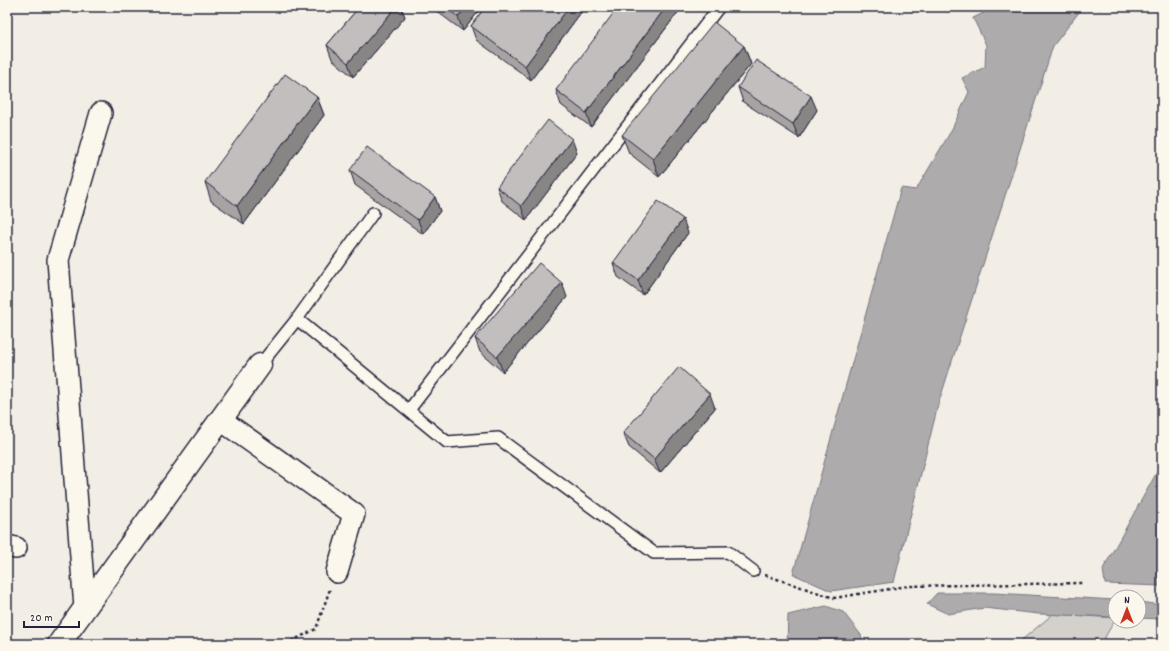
<svg xmlns="http://www.w3.org/2000/svg" width="1169" height="651" viewBox="0 0 1169 651" font-family="Dekko,sans-serif">
<style>
.green{fill:#d4d1cc;stroke:#7b7a84}
.water{fill:#aeabad;stroke:#76747f}
.lines{fill:none;stroke-linecap:round;stroke-linejoin:round}
.service-casing{stroke:#22223b;stroke-width:14}
.minor-casing{stroke:#22223b;stroke-width:24}
.tertiary-casing{stroke:#22223b;stroke-width:25}
.path{stroke:#22223b;stroke-width:2.5;stroke-dasharray:3 3;stroke-linecap:butt}
.service{stroke:#fbf7ec;stroke-width:11}
.minor{stroke:#fbf7ec;stroke-width:21}
.tertiary{stroke:#fbf7ec;stroke-width:22}
.wall{fill:#a7a3a3;stroke:#22223b}
.shaded-wall{fill:#888585;stroke:#22223b}
.building{fill:#c2bebe;stroke:#22223b}
</style>
<rect width="100%" height="100%" fill="#f2eee5"/>
<filter id="ink" filterUnits="userSpaceOnUse"><feTurbulence type="fractalNoise" baseFrequency=".025" numOctaves="2"/><feDisplacementMap in="SourceGraphic" scale="8" xChannelSelector="R" yChannelSelector="G"/><feConvolveMatrix kernelMatrix="1 2 1 2 8 2 1 2 1" color-interpolation-filters="sRGB"/></filter>
<g filter="url(#ink)">
<path class="green" d="M 1053,614 L 1115,618 L 1115,620 L 1101,644 L 1017,644 Z"/>
<path class="water" d="M 990,7 L 1083,7 L 1053,46 L 938,405 L 894,582 L 831,591 L 793,574 L 901,188 L 916,190 L 951,131 L 969,92 L 962,78 L 985,67 L 986,45 L 973,18 L 992,9 Z
M 1162,463 L 1162,586 L 1105,584 L 1103,569 Z
M 937,593 L 994,593 L 1115,600 L 1115,617 L 1039,614 L 984,608 L 948,614 L 927,604 Z
M 1139,602 L 1162,605 L 1162,619 L 1139,618 Z
M 826,606 L 843,612 L 861,635 L 864,644 L 787,644 L 788,615 Z"/>
<g class="lines">
<g class="service-casing">
<path id="service" d="M 297,319 L 447,442 L 498,438 L 654,553 L 728,552 L 753,571
M 260,365 L 297,319 L 373,213
M 409,410 L 719,7"/>
</g>
<g class="minor-casing">
<path id="minor" d="M 221,420 L 354,514 L 337,572
M 7,546 L 16,548
M 85,608 L 58,260 L 101,113"/>
</g>
<g class="tertiary-casing">
<path id="tertiary" d="M 59,644 L 260,365"/>
</g>
<path class="path" d="M 1099,7 L 1103,11
M 765,575 L 834,598 L 908,586 L 1082,583
M 286,644 L 316,629 L 330,589"/>
<use href="#service" class="service"/>
<use href="#minor" class="minor"/>
<use href="#tertiary" class="tertiary"/>
</g>
<path class="wall" d="M 359,7 L 401,7 L 405,17 L 353,77 L 332,59 L 327,45 Z
M 431,7 L 482,7 L 463,31 Z
M 485,7 L 585,7 L 531,80 L 476,40 L 471,26 Z
M 679,11 L 591,127 L 561,105 L 556,90 Z
M 744,46 L 751,64 L 659,177 L 629,153 L 622,135 Z
M 738,87 L 817,110 L 799,138 L 743,102 Z
M 317,97 L 324,115 L 244,224 L 211,201 L 205,182 Z
M 577,153 L 526,220 L 502,201 L 497,187 Z
M 350,170 L 435,197 L 440,211 L 423,234 L 355,185 Z
M 688,233 L 643,295 L 618,277 L 613,263 Z
M 567,297 L 503,372 L 480,352 L 475,338 Z
M 715,408 L 660,473 L 629,447 L 623,433 Z"/>
<path class="shaded-wall" d="M 396,7 L 401,7 L 405,17 L 353,77 L 348,63 Z
M 466,7 L 482,7 L 463,31 L 458,17 Z
M 569,7 L 585,7 L 531,80 L 525,66 Z
M 666,7 L 677,7 L 679,11 L 591,127 L 586,113 Z
M 744,46 L 751,64 L 659,177 L 653,159 Z
M 811,96 L 817,110 L 799,138 L 793,124 Z
M 317,97 L 324,115 L 244,224 L 237,206 Z
M 572,139 L 577,153 L 526,220 L 521,206 Z
M 435,197 L 440,211 L 423,234 L 418,220 Z
M 683,219 L 688,233 L 643,295 L 638,280 Z
M 562,283 L 567,297 L 503,372 L 497,357 Z
M 710,394 L 715,408 L 660,473 L 654,459 Z"/>
<path class="building" d="M 359,7 L 396,7 L 348,63 L 327,45 Z
M 445,7 L 466,7 L 458,17 Z
M 485,7 L 569,7 L 525,66 L 471,26 Z
M 618,7 L 666,7 L 586,113 L 556,90 Z
M 714,22 L 744,46 L 653,159 L 622,135 Z
M 756,60 L 811,96 L 793,124 L 738,87 Z
M 285,74 L 317,97 L 237,206 L 205,182 Z
M 548,120 L 572,139 L 521,206 L 497,187 Z
M 367,147 L 435,197 L 418,220 L 350,170 Z
M 658,201 L 683,219 L 638,280 L 613,263 Z
M 539,263 L 562,283 L 497,357 L 475,338 Z
M 679,367 L 710,394 L 654,459 L 623,433 Z"/>
</g>
<rect width="1169" height="651" fill="none" stroke="#fbf7ec" stroke-width="24"/>
<rect x="12" y="12" width="1145" height="627" fill="none" stroke="#22223b" stroke-width="1.5" filter="url(#ink)"/>
<g transform="translate(1127 609)"><circle r="19" fill="#fbf7ec" stroke="#a4a2a5"/>
<path d="M0-3L7 15L0 10L-7 15Z" fill="#c8321e"/>
<text y="-6" font-size="11" font-weight="bold" text-anchor="middle" fill="#22223b">N</text>
</g>
<path d="M24 621v6h55v-6" fill="none" stroke="#22223b" stroke-width="2"/>
<text x="30" y="621" font-size="12" fill="#22223b" stroke="#fbf7ec" stroke-width="3" paint-order="stroke">20 m</text>
</svg>
